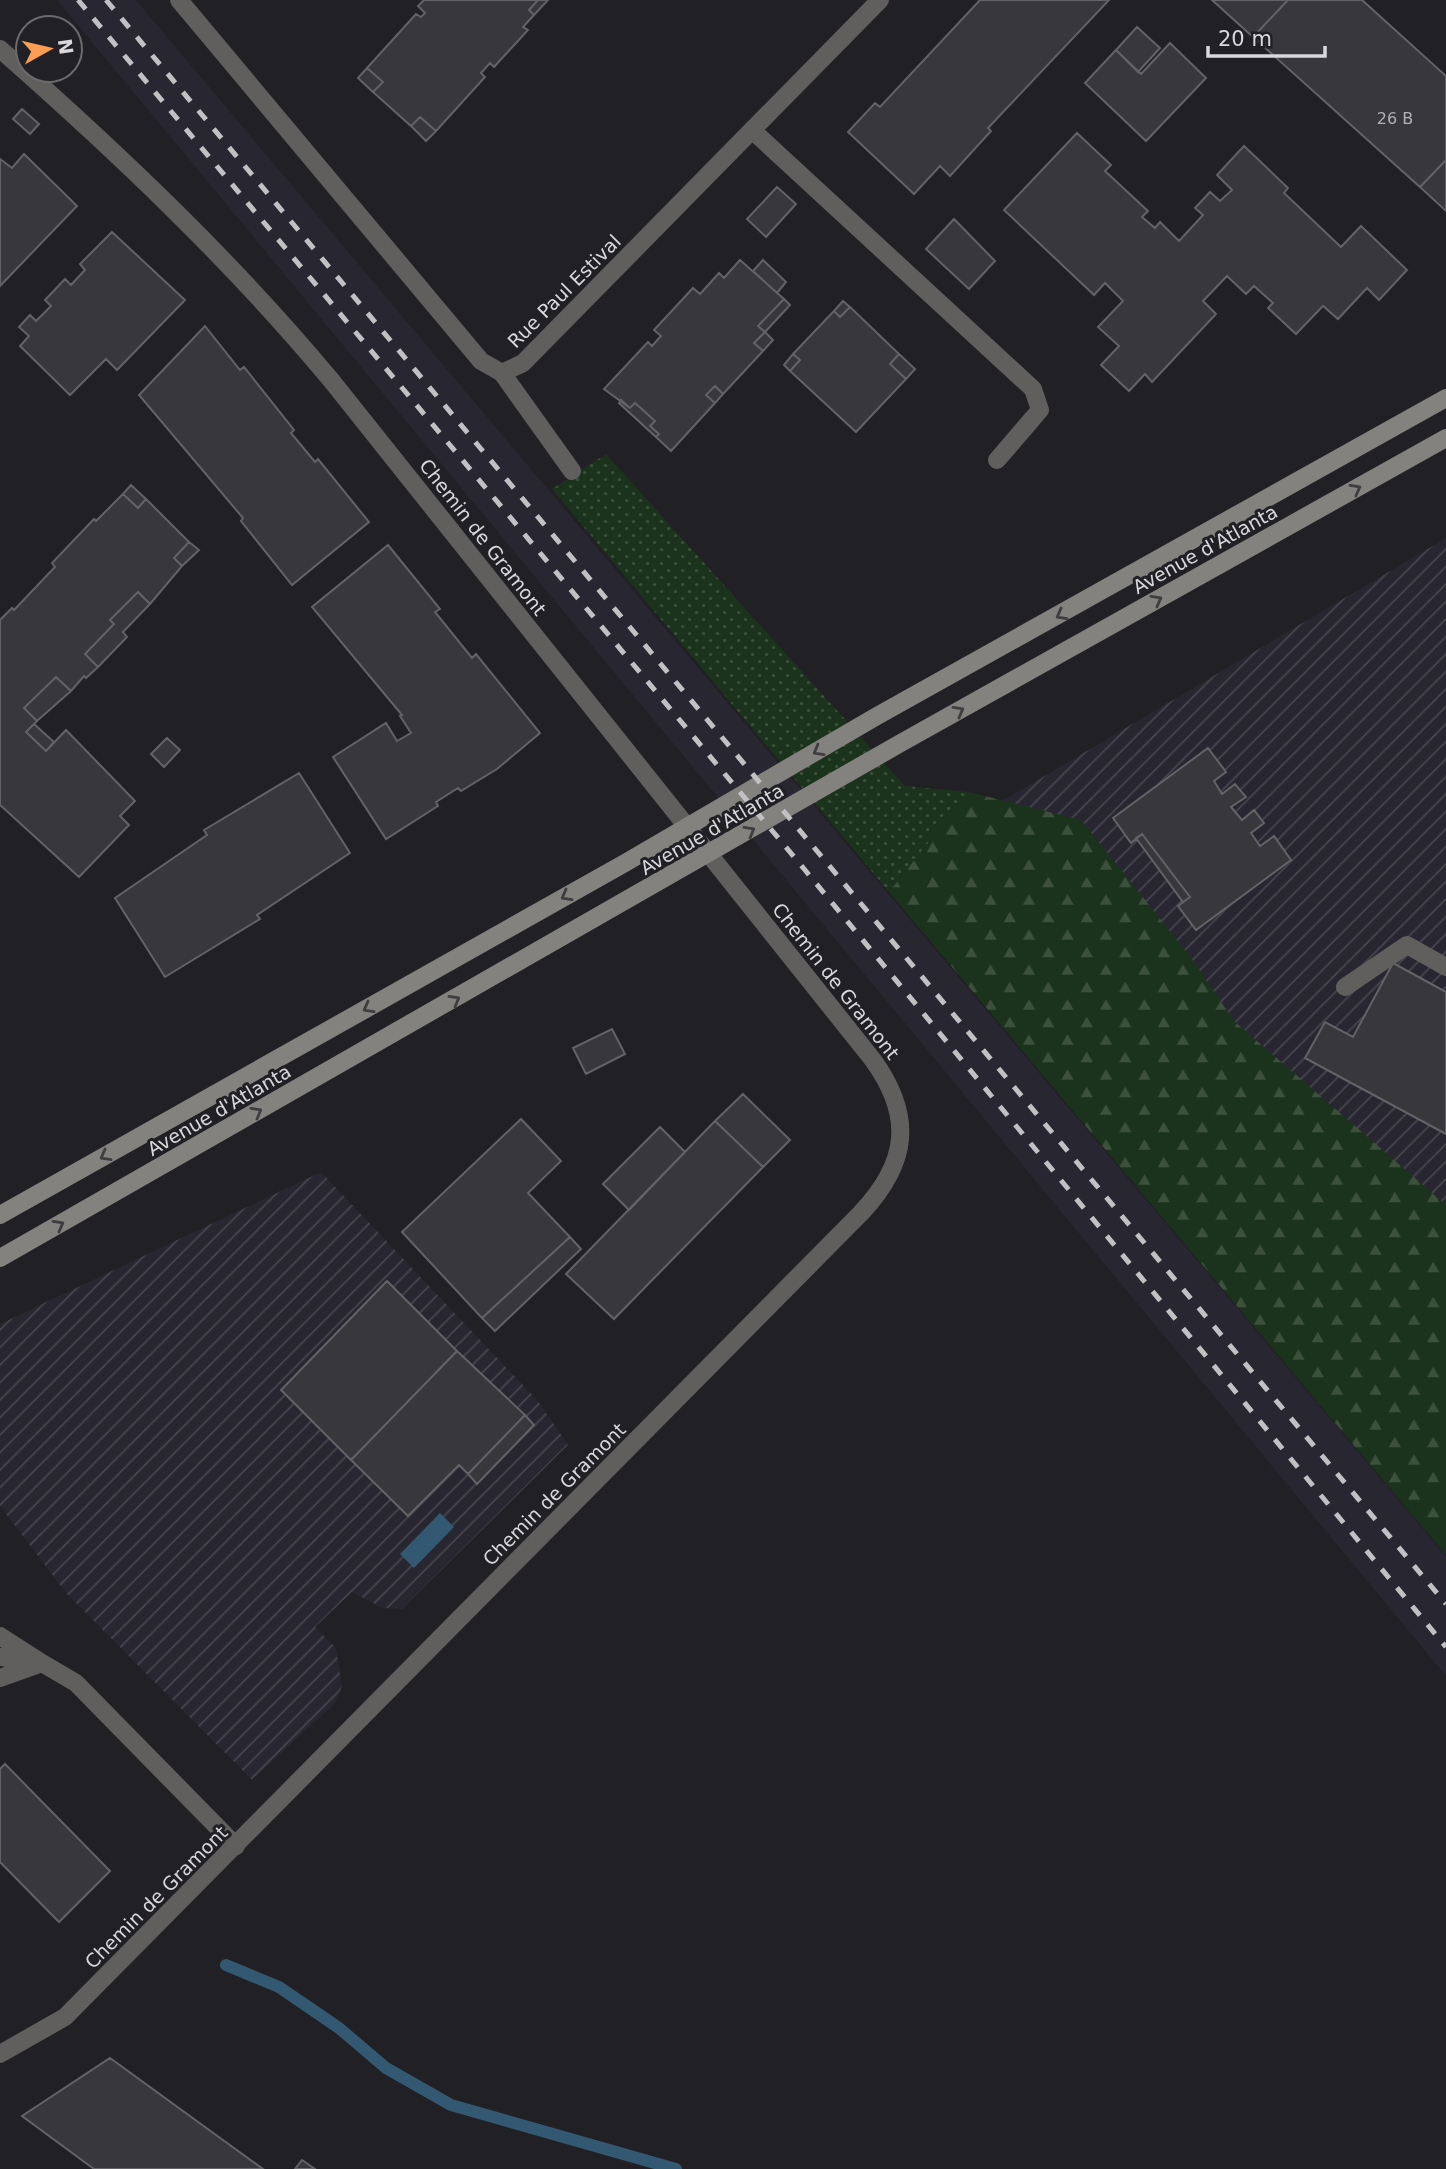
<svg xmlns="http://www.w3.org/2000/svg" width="1446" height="2169" viewBox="0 0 1446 2169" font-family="'DejaVu Sans',sans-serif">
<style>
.built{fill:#282630}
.industrial{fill:url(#industrial-furrows)}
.green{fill:url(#green-dots)}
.forest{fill:url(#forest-firs)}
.water{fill:#335972}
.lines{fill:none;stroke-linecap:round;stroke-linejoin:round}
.stream{stroke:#335972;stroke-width:12}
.building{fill:#38383c;stroke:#636267;stroke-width:2}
.lane{stroke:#605f5d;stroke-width:18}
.street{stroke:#605f5d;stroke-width:18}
.secondary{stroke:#84827f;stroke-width:18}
.rail{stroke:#c1c0c3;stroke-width:5;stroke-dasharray:12 12;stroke-linecap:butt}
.oneway{stroke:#3f3d3f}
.labels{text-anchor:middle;stroke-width:6;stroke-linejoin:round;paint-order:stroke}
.number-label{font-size:16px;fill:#b1b0b3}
.street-label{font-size:19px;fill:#d9d8db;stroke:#212024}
</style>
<defs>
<pattern id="industrial-furrows" width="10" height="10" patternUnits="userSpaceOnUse" patternTransform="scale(1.75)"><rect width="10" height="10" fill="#282630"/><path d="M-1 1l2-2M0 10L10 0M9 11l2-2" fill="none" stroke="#47454d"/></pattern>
<pattern id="green-dots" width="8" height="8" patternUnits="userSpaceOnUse" patternTransform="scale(1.75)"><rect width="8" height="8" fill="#1b331c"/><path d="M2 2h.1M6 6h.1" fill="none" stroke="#3c503c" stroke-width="1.8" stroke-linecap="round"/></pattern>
<pattern id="forest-firs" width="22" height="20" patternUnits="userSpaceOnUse" patternTransform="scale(1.75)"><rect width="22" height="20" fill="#1b331c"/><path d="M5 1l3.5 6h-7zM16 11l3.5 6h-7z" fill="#3c503c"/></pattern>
</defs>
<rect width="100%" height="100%" fill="#212024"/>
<path class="built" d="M 57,0 L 136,0 L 1446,1556 L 1446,1676 Z"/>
<path class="industrial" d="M 1446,538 L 1446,1215 L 935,841 Z
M 321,1172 L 538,1401 L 568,1445 L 402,1609 L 382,1608 L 352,1592 L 315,1627 L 336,1648 L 342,1687 L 334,1704 L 252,1780 L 67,1594 L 0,1506 L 0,1324 Z"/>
<path class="green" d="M 606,454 L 905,786 L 969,792 L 889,892 L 552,489 Z"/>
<path class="forest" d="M 969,792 L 1081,820 L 1189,955 L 1234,1021 L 1446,1205 L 1446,1555 L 889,892 Z"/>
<path class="water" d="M 440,1513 L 454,1527 L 414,1568 L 400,1554 Z"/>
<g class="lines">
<path class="stream" d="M 226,1965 L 279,1987 L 339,2028 L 386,2068 L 451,2105 L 676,2169"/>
</g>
<path class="building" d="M 424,0 L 538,0 L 529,10 L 534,15 L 523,27 L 528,30 L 494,67 L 490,63 L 481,73 L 485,77 L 436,131 L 420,117 L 411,126 L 373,92 L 383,82 L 367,68 L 416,14 L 421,17 L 425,13 L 418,6 Z
M 538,0 L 548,0 L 534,15 L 529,10 Z
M 980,0 L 1109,0 L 988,128 L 991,131 L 950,176 L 940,166 L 914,194 L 848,132 L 875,103 L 880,107 Z
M 1212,0 L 1288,0 L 1253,37 Z
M 1288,0 L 1362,0 L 1446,76 L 1446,160 L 1420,187 L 1253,37 Z
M 1137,27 L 1160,48 L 1138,72 L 1116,50 Z
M 1170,43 L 1206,78 L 1146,141 L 1085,83 L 1116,50 L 1141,74 Z
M 367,68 L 383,82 L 373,92 L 358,78 Z
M 22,109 L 39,124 L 30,134 L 13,119 Z
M 420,117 L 436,131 L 426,141 L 411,126 Z
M 1077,133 L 1111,165 L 1105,171 L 1148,211 L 1142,217 L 1155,228 L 1160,222 L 1179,241 L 1203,215 L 1195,208 L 1210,192 L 1220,201 L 1232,190 L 1217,175 L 1244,146 L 1288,188 L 1284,193 L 1341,247 L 1361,226 L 1407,270 L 1379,300 L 1367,288 L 1338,319 L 1323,306 L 1296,334 L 1268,308 L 1273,303 L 1254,286 L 1246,294 L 1227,276 L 1203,301 L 1216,314 L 1152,382 L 1145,374 L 1129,391 L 1101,365 L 1119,346 L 1098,327 L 1123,301 L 1105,283 L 1094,295 L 1004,210 Z
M 24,154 L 77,206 L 0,286 L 0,159 L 12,168 Z
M 1446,160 L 1446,211 L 1420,187 Z
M 777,187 L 796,204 L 766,237 L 747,219 Z
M 954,219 L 995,261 L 969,289 L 926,249 Z
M 112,232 L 185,300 L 117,370 L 106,359 L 70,395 L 20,346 L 29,336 L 19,327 L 30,315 L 36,321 L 51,306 L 45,300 L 65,279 L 71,285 L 85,270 L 80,264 Z
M 740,260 L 784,299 L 758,326 L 765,332 L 754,343 L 763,351 L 723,394 L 715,386 L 706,395 L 715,403 L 671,451 L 656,437 L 659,434 L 650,426 L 655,421 L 635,403 L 630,408 L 604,389 L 648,342 L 652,346 L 661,336 L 654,330 L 693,288 L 700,294 L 719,273 L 724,278 Z
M 763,260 L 786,282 L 777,293 L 753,271 Z
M 784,299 L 790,305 L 765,332 L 758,326 Z
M 843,301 L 850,307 L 840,317 L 834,311 Z
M 850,307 L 899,354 L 890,364 L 906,379 L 856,432 L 790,371 L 800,360 L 793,354 L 834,311 L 840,317 Z
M 205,326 L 240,370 L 244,367 L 294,430 L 291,433 L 315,462 L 318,459 L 369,522 L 292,585 L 241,521 L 243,518 L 139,395 Z
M 765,332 L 773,340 L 763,351 L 754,343 Z
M 793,354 L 800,360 L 790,371 L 784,365 Z
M 899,354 L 915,369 L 906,379 L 890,364 Z
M 715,386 L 723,394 L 715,403 L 706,395 Z
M 621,400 L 630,408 L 635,403 L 655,421 L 650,426 L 659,434 L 656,437 L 619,403 Z
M 131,485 L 146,499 L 138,508 L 123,494 Z
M 123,494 L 138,508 L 146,499 L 189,542 L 174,558 L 182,566 L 150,604 L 138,592 L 110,620 L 114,624 L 85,654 L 98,667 L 86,678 L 84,676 L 71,691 L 56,677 L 24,708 L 37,721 L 26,732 L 46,751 L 66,730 L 135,801 L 120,816 L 129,825 L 79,877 L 0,805 L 0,620 L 12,608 L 14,610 L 55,567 L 52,563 L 94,519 L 96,521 Z
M 189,542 L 199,550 L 182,566 L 174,558 Z
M 388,545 L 440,609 L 435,612 L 472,658 L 476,654 L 540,733 L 497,769 L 461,791 L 458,788 L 436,802 L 438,806 L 386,839 L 333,757 L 386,723 L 397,741 L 411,733 L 400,716 L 402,715 L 312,607 Z
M 138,592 L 150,604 L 123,632 L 127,637 L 98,667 L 85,654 L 114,624 L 110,620 Z
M 56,677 L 71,691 L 37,721 L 24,708 Z
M 34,724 L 54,742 L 46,751 L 26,732 Z
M 167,738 L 180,750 L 164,767 L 151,754 Z
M 1208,748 L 1226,772 L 1214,781 L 1222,794 L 1235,784 L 1246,797 L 1231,807 L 1242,820 L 1254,810 L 1264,823 L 1251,833 L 1260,846 L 1274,836 L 1291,860 L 1196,930 L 1178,906 L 1190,897 L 1142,834 L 1131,843 L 1113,818 Z
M 299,773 L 350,853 L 257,915 L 260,919 L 165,977 L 115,898 L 207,835 L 204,830 Z
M 1142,834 L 1190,897 L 1183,902 L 1136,838 Z
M 1393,963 L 1446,992 L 1446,1134 L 1305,1058 L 1325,1022 L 1353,1037 Z
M 612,1029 L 625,1054 L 586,1074 L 573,1048 Z
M 743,1094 L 790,1140 L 763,1167 L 715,1121 Z
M 521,1119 L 561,1161 L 528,1193 L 570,1237 L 482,1318 L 402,1232 Z
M 715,1121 L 763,1167 L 614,1319 L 566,1274 Z
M 660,1127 L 685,1152 L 629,1210 L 603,1184 Z
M 570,1237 L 581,1249 L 495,1331 L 482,1318 Z
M 387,1281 L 457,1351 L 351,1460 L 281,1390 Z
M 457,1351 L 525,1415 L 468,1474 L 459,1465 L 408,1516 L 351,1460 Z
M 525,1415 L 534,1425 L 477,1484 L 468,1474 Z
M 5,1764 L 110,1871 L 59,1922 L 0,1862 L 0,1769 Z
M 110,2058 L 263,2169 L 94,2169 L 22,2116 Z
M 302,2160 L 315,2169 L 295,2169 Z"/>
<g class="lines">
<path class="lane" d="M 753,131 L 1033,389 L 1040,410 L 997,460
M 1345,987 L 1407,945 L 1446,967
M 0,1636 L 42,1663 L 0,1678
M 0,1657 L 42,1663 L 76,1683 L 236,1846"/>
<path class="street" d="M 179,0 L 481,361 L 502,373 L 523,363 L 880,0
M 0,49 C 118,153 231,260 331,380 L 873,1060 C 914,1117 908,1163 861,1213 L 65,2017 L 0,2054
M 502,373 L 572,471"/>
<path class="secondary" d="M 0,1215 L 625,863 L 877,716 L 1446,398
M 0,1258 L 899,744 L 1446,438"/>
<path class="rail" d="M 78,0 L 805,870 L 1446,1647
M 106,0 L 1446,1604"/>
</g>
<defs><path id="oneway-chevron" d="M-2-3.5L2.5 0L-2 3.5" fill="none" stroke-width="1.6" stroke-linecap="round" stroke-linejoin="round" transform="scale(1.75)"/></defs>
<g class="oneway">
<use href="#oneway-chevron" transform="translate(1356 489) rotate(-29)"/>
<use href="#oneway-chevron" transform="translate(1157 600) rotate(-29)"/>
<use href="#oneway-chevron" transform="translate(1061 615) rotate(151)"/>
<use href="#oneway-chevron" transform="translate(959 711) rotate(-29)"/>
<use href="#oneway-chevron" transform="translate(818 751) rotate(150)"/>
<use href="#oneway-chevron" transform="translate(750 831) rotate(-30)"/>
<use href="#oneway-chevron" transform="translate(566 896) rotate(151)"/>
<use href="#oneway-chevron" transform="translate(455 1000) rotate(-30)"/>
<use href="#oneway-chevron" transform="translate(368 1008) rotate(151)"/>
<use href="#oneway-chevron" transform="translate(257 1112) rotate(-30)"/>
<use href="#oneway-chevron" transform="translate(105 1156) rotate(151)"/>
<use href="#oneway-chevron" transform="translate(59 1225) rotate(-29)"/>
</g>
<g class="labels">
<g class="number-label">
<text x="1395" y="124">26 B</text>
</g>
<g class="street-label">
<text transform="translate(564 291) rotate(-45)" y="7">Rue Paul Estival</text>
<text transform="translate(483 537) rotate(52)" y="7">Chemin de Gramont</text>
<text transform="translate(1205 549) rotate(-29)" y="7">Avenue d'Atlanta</text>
<text transform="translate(712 829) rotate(-30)" y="7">Avenue d'Atlanta</text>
<text transform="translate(836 981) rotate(52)" y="7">Chemin de Gramont</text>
<text transform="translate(219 1110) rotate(-30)" y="7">Avenue d'Atlanta</text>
<text transform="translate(554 1494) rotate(-45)" y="7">Chemin de Gramont</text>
<text transform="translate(156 1897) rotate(-45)" y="7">Chemin de Gramont</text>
</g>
</g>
<g transform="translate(49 49) rotate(82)"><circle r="33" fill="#212024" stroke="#6b6a6d" stroke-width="2"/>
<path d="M0-5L12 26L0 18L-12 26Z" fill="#fc9d54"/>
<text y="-10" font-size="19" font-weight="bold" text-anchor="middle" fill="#d9d8db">N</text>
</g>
<path d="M1208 46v10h117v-10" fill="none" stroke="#d9d8db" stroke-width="3.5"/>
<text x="1218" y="46" font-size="21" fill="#d9d8db" stroke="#212024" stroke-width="5" paint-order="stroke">20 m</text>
</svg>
